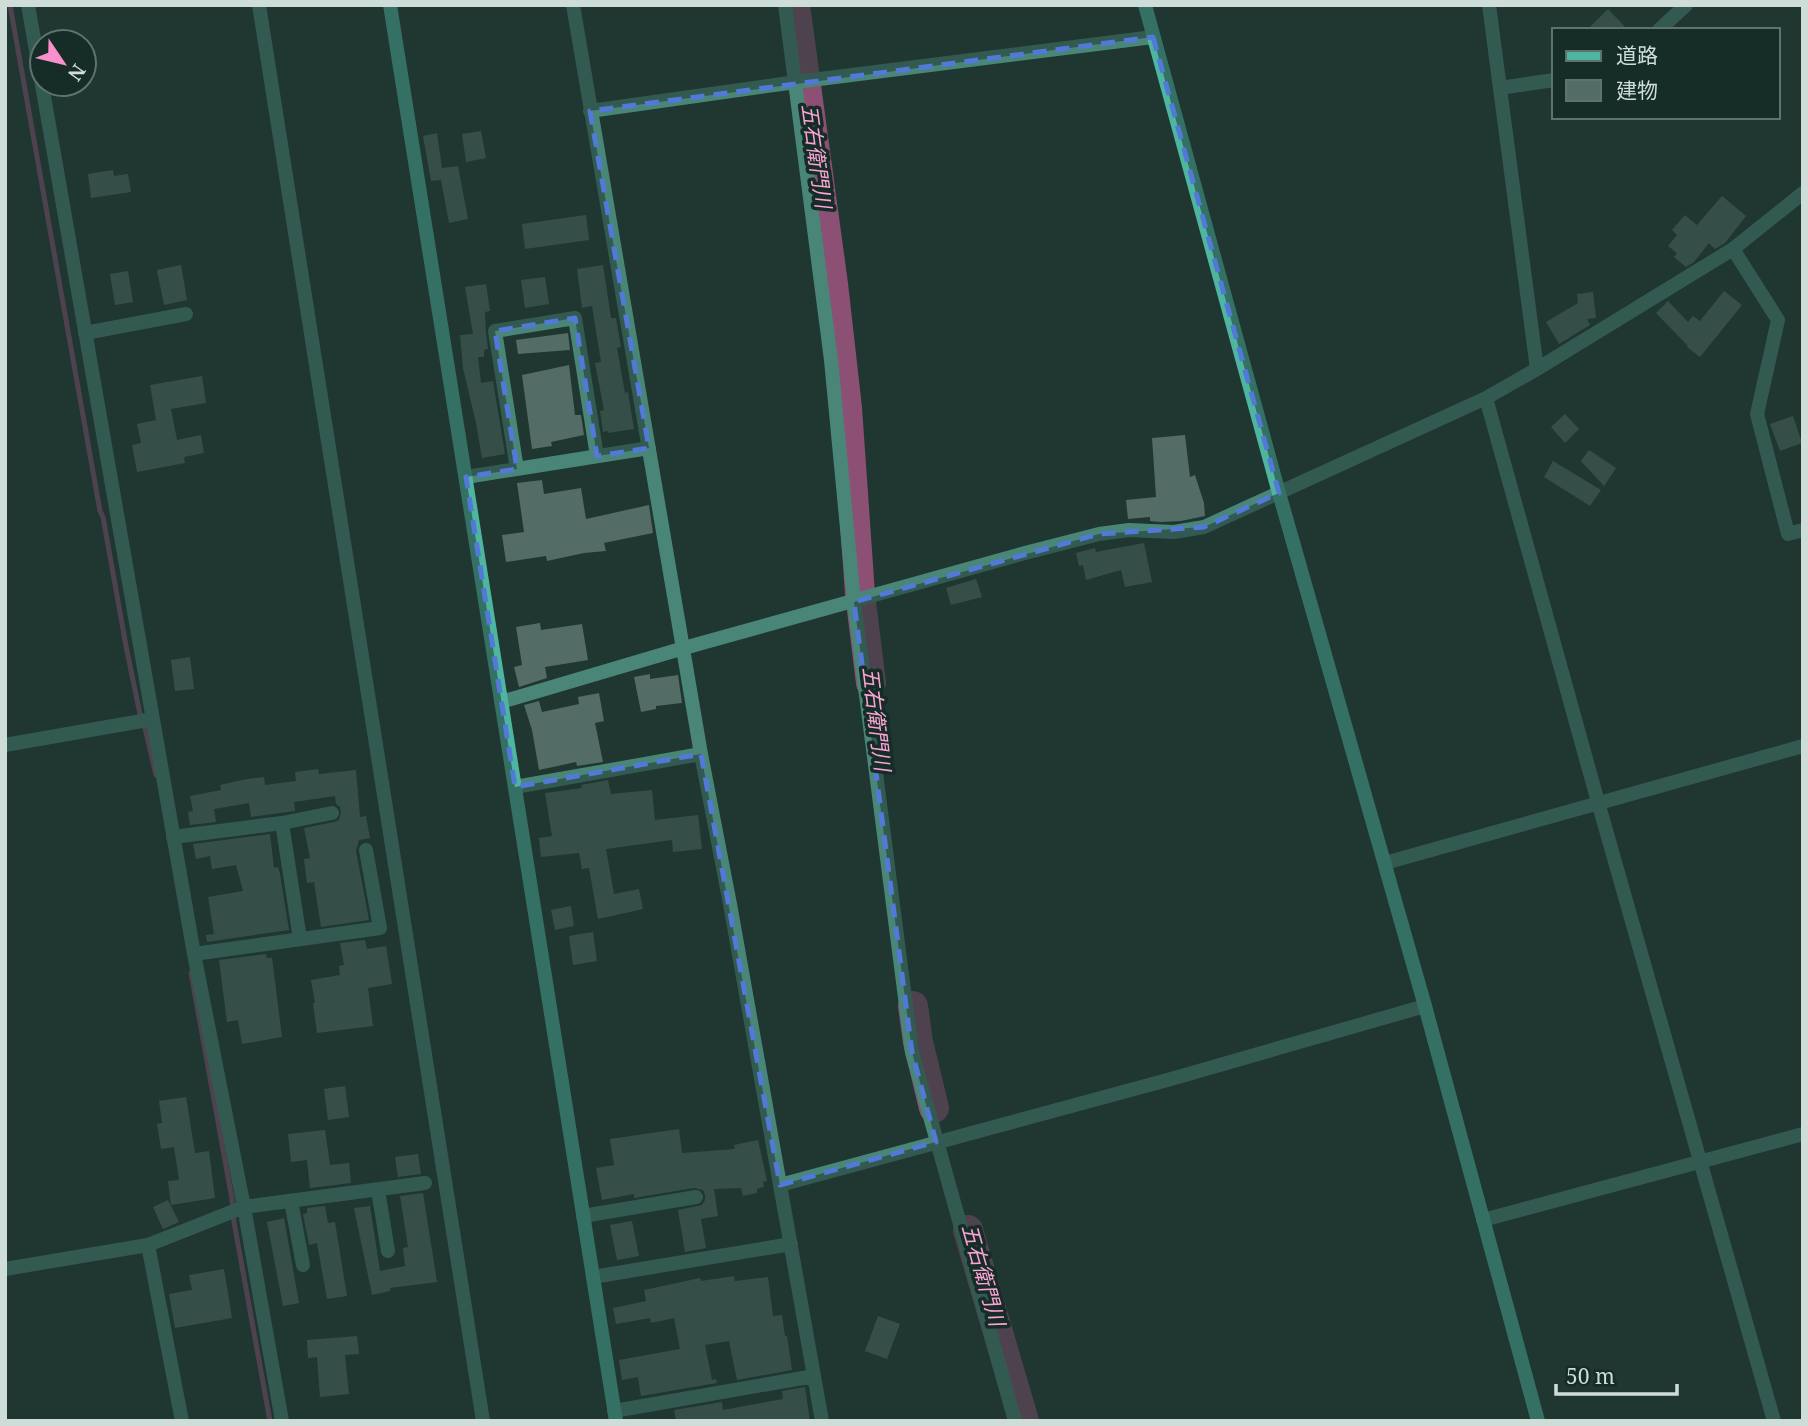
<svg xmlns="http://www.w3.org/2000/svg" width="1808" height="1426" viewBox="0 0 1808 1426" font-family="'Noto Serif','Noto Sans JP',serif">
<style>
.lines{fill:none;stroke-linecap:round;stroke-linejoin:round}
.stream{stroke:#8b5073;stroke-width:5}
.river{stroke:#8b5073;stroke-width:30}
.building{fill:#536c65}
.street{stroke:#498678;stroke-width:14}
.secondary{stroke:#4eb6a0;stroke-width:14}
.marked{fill:none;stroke:#5279d8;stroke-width:5;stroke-dasharray:14 9;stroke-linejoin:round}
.labels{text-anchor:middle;stroke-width:7;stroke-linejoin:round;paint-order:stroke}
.water-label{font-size:21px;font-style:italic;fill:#fba3d5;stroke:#152c27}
</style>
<rect width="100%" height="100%" fill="#1f3631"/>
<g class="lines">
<path class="stream" d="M 10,5 L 100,511 L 103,517 L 126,646 L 142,724 L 145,728 L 156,775
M 191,973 L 232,1199 L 234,1222 L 270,1421"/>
<path class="river" d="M 795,5 L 833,284 L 847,408 L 860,594 L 871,683
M 913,1006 L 918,1042 L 934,1108
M 968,1230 L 1024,1421"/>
</g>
<path class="building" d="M 1608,9 L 1628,30 L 1587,30 Z
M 481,131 L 486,158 L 466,162 L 462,134 Z
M 437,133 L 442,168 L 458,166 L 468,219 L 449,223 L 441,180 L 431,181 L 423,136 Z
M 113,170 L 114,176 L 128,174 L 131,192 L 91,198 L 88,174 Z
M 1722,196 L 1746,216 L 1725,243 L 1715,249 L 1709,243 L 1694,262 L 1686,267 L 1674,257 L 1677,253 L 1668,246 L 1677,235 L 1672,230 L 1685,215 L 1697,225 Z
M 586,215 L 589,240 L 525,249 L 522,224 Z
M 181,265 L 187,300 L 164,305 L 157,270 Z
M 603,265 L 611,318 L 616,318 L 621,347 L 617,348 L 625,393 L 628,392 L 634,429 L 608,433 L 608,431 L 603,432 L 600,411 L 604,410 L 595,363 L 601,362 L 592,306 L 582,308 L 577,269 Z
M 128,271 L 133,302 L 115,305 L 110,274 Z
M 545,277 L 549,304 L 525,308 L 521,280 Z
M 486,284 L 490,311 L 485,312 L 486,333 L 488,349 L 484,350 L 484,357 L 478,357 L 481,383 L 493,381 L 505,454 L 482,458 L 476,423 L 463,368 L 460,335 L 473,334 L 465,287 Z
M 1724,291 L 1742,305 L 1700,357 L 1687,347 L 1688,346 L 1656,313 L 1668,301 L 1688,322 L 1693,316 L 1700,321 Z
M 1593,292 L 1596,318 L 1587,319 L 1590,325 L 1559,344 L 1546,322 L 1578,303 L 1577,294 Z
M 568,333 L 570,350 L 518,354 L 516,340 Z
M 569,365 L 575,415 L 581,415 L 584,435 L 551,442 L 552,446 L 532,449 L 522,375 Z
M 202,376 L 206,403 L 171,409 L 177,440 L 201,435 L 204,453 L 184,457 L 185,463 L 137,472 L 132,445 L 141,443 L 137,424 L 156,420 L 150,385 Z
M 1565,414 L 1579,429 L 1565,443 L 1551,427 Z
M 1793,416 L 1802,443 L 1780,451 L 1770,424 Z
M 1185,435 L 1190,477 L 1195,475 L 1204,503 L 1205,516 L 1181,521 L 1161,522 L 1150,521 L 1150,517 L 1128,519 L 1126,500 L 1156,497 L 1152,438 Z
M 1589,450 L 1616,468 L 1604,486 L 1581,461 Z
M 1553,461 L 1601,490 L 1590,506 L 1544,477 Z
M 542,480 L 544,494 L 581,488 L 586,519 L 649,505 L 653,533 L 604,543 L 606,551 L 584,553 L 547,561 L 546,556 L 506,562 L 502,535 L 524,532 L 517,483 Z
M 1144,543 L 1152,582 L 1125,587 L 1121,570 L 1086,580 L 1083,565 L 1079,566 L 1076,553 L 1095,548 L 1096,552 Z
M 976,579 L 982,597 L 951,605 L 946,588 Z
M 540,623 L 541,630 L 582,624 L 588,660 L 545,667 L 547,678 L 519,687 L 514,667 L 522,665 L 516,627 Z
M 190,657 L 194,689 L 175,691 L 171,660 Z
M 650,674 L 650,679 L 678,675 L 682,703 L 656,706 L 656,709 L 641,712 L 634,677 Z
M 599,693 L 604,721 L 595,723 L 603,762 L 577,766 L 576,762 L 539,770 L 532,730 L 524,705 L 539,701 L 542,712 L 579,704 L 578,697 Z
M 318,769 L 319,774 L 356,770 L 360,817 L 366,816 L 370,838 L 359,840 L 356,851 L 369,920 L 321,927 L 314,882 L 307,883 L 304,859 L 310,858 L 304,828 L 334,822 L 339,820 L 341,812 L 340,807 L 336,804 L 335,796 L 294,802 L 295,811 L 251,817 L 249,803 L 214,809 L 216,822 L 190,825 L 188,812 L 193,811 L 190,796 L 221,790 L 220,785 L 247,779 L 264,777 L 265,785 L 296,781 L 295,772 Z
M 608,780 L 611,794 L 652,790 L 655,820 L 698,815 L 702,849 L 673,852 L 672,840 L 606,849 L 614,894 L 639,889 L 643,909 L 598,919 L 589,868 L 582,869 L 579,853 L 541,857 L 539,838 L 552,836 L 545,793 L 582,788 L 581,785 Z
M 270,834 L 274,868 L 278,867 L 280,874 L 289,930 L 207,942 L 206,935 L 214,934 L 208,897 L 243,891 L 236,865 L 212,869 L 210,856 L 196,859 L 193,844 Z
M 571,906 L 574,926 L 555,930 L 551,910 Z
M 593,932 L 597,961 L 573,965 L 569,936 Z
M 365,940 L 367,949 L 386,946 L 392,984 L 368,988 L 373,1026 L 317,1033 L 313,1003 L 315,1003 L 311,980 L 340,975 L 339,966 L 344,965 L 340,943 Z
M 266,954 L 267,958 L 272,958 L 282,1037 L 242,1044 L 238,1020 L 227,1022 L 219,960 Z
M 345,1086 L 349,1117 L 328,1120 L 324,1089 Z
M 186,1097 L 195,1153 L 209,1151 L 215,1198 L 171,1205 L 168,1181 L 179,1180 L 174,1147 L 161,1149 L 157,1124 L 162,1123 L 159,1101 Z
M 679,1129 L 682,1153 L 735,1149 L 734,1145 L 758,1140 L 767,1181 L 763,1182 L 764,1187 L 757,1189 L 757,1193 L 743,1196 L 741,1188 L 714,1189 L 718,1216 L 701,1219 L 706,1248 L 685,1252 L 678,1210 L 702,1205 L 705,1200 L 705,1195 L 703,1190 L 694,1188 L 634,1198 L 634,1194 L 602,1200 L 596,1168 L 614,1165 L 610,1139 Z
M 325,1130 L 330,1165 L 349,1163 L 351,1183 L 310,1188 L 307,1160 L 291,1162 L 288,1134 Z
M 418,1154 L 421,1174 L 398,1177 L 395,1157 Z
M 423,1193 L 437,1282 L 390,1288 L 390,1291 L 372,1295 L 354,1208 L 370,1206 L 380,1271 L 405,1266 L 403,1248 L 408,1247 L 400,1196 Z
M 168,1200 L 179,1222 L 163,1229 L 153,1207 Z
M 325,1206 L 328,1223 L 335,1222 L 347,1296 L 327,1299 L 317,1243 L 309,1245 L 303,1214 L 307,1213 L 307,1208 Z
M 284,1218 L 299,1303 L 283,1306 L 267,1222 Z
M 632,1221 L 639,1256 L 617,1260 L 610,1225 Z
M 224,1269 L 232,1318 L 175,1328 L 169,1294 L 192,1290 L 189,1275 Z
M 734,1276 L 735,1281 L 768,1277 L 773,1316 L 782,1315 L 785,1336 L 787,1336 L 792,1370 L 737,1380 L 729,1341 L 705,1345 L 712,1380 L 716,1379 L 717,1383 L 641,1396 L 638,1377 L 622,1380 L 619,1360 L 680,1349 L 674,1318 L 651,1323 L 650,1318 L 616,1324 L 613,1308 L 646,1301 L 644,1290 L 700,1278 L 701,1281 Z
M 878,1316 L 900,1324 L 887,1359 L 865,1351 Z
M 357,1336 L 359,1354 L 345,1355 L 349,1394 L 320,1397 L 317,1357 L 308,1358 L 307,1340 Z
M 805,1387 L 810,1421 L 676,1421 L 674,1410 L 722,1402 L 723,1410 L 783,1399 L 782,1391 Z"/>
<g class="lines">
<path class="street" d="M 28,5 L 194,954 L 244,1207 L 282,1421
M 259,5 L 483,1421
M 573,5 L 701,754 L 730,904 L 822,1421
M 785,5 L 831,360 L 854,602 L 912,1052 L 1015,1421
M 1489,5 L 1537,369
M 1659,30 L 1686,5
M 1500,88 L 1554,80
M 590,111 L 796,82 L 1153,37
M 1733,249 L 1778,320 L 1757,414 L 1788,534 L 1803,530
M 85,333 L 186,314
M 1486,398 L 1598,802 L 1774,1421
M 517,469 L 495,331 L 575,318 L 597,456
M 466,477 L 649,448
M 501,702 L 684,648 L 1025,553 L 1099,534 L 1129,530 L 1174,532 L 1204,527 L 1486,398 L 1537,369 L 1733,249 L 1803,193
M 5,745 L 153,719
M 515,787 L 701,754
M 282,823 L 300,939
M 173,837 L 282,823 L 332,813
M 1385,863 L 1803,746
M 194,954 L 380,928 L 366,850
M 780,1185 L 1171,1079 L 1425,1006
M 378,1190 L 388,1251
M 291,1201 L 303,1265
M 583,1216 L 696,1197
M 1483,1220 L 1803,1134
M 148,1245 L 182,1421
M 5,1269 L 148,1245 L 244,1207 L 425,1183
M 593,1277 L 791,1244
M 614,1411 L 814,1376"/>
<path class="secondary" d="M 390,5 L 616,1421
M 1145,5 L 1279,493 L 1425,1006 L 1538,1421"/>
</g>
<path d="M0 0H1808V1426H0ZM 1153,37 L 1279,493 L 1204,527 L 1099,534 L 854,602 L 912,1052 L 936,1142 L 780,1185 L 701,754 L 515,787 L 466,477 L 517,469 L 495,331 L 575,318 L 597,456 L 649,448 L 590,111 Z" fill="#1f3631" fill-opacity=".55" fill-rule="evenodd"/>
<path class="marked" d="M 1153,37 L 1279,493 L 1204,527 L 1099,534 L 854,602 L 912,1052 L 936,1142 L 780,1185 L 701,754 L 515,787 L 466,477 L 517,469 L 495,331 L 575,318 L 597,456 L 649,448 L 590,111 Z"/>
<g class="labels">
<g class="water-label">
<text transform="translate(816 156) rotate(82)" y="7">五右衛門川</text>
<text transform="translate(876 719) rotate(83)" y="7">五右衛門川</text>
<text transform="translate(983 1275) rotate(74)" y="7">五右衛門川</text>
</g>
</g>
<rect width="1808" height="1426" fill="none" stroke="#cfddd9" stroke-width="14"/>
<rect x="1552" y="28" width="228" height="91" fill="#152c27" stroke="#5f736e" stroke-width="2"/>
<rect x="1566" y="51" width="35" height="10" fill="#4eb6a0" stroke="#5f736e" stroke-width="2"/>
<text x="1616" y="63" font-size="21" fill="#cfddd9">道路</text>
<rect x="1566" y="80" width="35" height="21" fill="#536c65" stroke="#5f736e" stroke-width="2"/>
<text x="1616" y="98" font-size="21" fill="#cfddd9">建物</text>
<g transform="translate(63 63) rotate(125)"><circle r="33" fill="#152c27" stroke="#5f736e" stroke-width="2"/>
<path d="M0-5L12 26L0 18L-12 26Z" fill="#f890cc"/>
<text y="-10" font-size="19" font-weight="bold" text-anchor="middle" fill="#cfddd9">N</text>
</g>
<path d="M1556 1384v10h121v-10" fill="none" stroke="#cfddd9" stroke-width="3.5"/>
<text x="1566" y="1384" font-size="21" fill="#cfddd9" stroke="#152c27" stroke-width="5" paint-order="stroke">50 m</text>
</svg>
